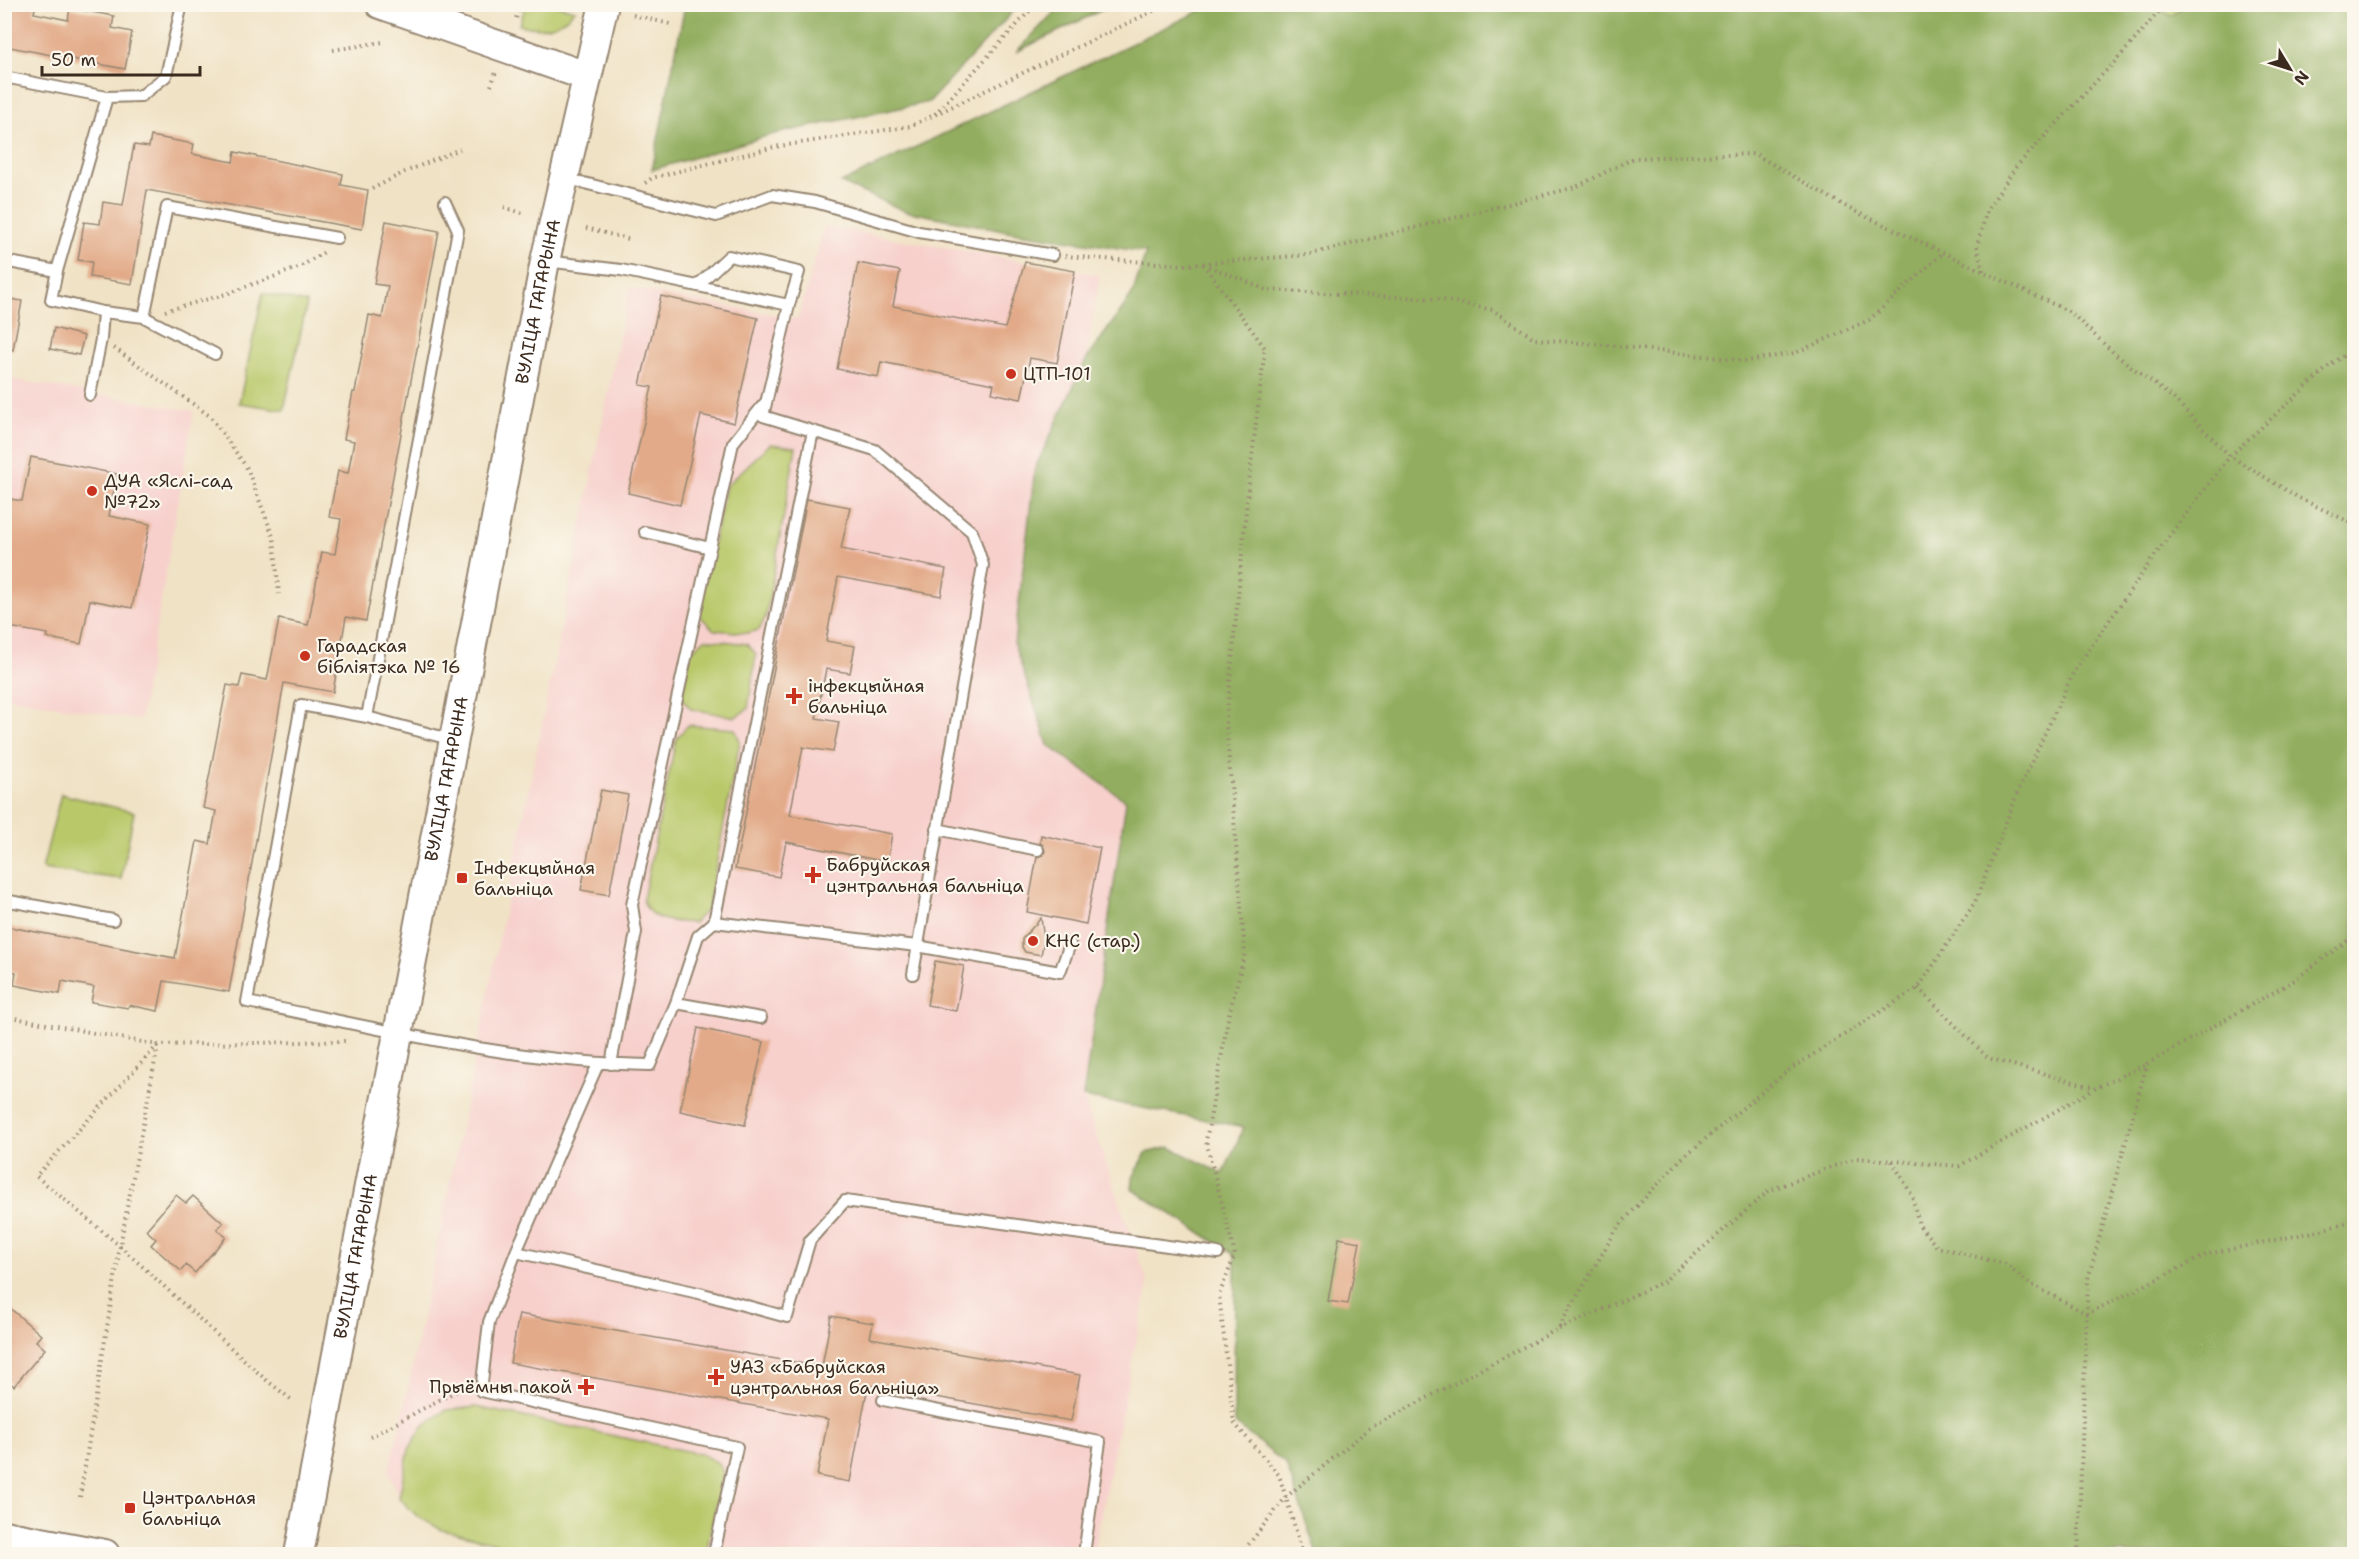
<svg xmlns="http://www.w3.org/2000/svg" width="2359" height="1559" viewBox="0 0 2359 1559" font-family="'Shantell Sans',sans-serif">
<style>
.built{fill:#f7d0cc}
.green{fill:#b9c96b;stroke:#7a7a44;stroke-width:1.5}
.forest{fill:#92ad5f;stroke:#666c3e;stroke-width:1.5}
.building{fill:#e2aa88}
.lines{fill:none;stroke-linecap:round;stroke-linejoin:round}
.lane-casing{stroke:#968672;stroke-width:14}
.secondary-casing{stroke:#968672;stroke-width:32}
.path{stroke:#968672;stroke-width:4;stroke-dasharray:1.5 4.5;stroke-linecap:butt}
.lane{stroke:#fff;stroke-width:10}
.secondary{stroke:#fff;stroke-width:28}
.poi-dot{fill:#c8321e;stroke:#fbf7ec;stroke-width:2}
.labels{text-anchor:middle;stroke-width:4.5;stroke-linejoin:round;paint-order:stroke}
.street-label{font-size:18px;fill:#3b2a1e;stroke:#fbf7ec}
.poi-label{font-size:18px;fill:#3b2a1e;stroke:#fbf7ec;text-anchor:start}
</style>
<rect width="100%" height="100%" fill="#fbf7ec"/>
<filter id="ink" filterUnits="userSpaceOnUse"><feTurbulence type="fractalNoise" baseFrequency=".0167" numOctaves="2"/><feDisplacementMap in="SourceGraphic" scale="12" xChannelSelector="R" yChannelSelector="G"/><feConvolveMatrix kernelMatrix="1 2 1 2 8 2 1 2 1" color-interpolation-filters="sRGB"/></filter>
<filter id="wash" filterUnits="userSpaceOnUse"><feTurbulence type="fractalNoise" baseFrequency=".008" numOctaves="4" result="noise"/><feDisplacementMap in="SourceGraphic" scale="24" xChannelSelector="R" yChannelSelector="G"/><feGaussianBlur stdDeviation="1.35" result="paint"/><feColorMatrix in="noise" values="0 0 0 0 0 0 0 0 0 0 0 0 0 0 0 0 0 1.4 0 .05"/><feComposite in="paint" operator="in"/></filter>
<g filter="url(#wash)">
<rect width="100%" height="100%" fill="#f0e2c5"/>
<path class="built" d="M 824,226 L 1100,275 L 1086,360 L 1035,468 L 1048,745 L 1126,801 L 1083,1097 L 1148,1283 L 1093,1554 L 541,1554 L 442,1530 L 417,1516 L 400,1498 L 388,1472 L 401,1422 L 477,1049 L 629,288 L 798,319 Z
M 4,378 L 194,411 L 140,720 L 5,697 Z"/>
<path class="green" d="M 526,5 L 555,5 L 575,10 C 559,28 542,31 519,25 Z
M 2150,5 L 2185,5 L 2172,16 Z
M 263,293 L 307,303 L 284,410 L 239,403 Z
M 770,444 L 796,447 L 766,616 L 759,630 L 747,633 L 714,630 L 697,613 L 726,486 Z
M 705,639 L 747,644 L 756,654 L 748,709 L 735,717 L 691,709 L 681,698 L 690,652 Z
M 688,725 L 735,729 L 740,741 L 708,908 L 694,923 C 674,921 648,923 643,899 L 676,739 Z
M 61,794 L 134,812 L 121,879 L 42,869 Z
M 476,1407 L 701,1454 L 717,1462 L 723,1472 L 706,1554 L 541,1554 L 442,1530 L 417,1516 L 399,1498 L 409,1449 L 424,1425 L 446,1410 Z"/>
<path class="forest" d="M 1061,4 L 1112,5 L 1016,52 L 1061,5 Z
M 2150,4 L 2171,16 L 2185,5 L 2354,5 L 2354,1554 L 1317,1554 L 1286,1464 L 1234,1423 L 1235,1255 L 1132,1189 L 1133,1178 L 1146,1153 L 1170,1147 L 1223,1174 L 1244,1127 L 1083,1097 L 1126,801 L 1048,745 L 1014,644 L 1035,468 L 1086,360 L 1132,295 L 1146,252 L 1018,233 L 905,211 L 841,183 L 1212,5 Z
M 685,5 L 685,4 L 1019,5 L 929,102 L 774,134 L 652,170 Z"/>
<g id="blocks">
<path class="building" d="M 4,4 L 36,4 L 34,13 L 68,20 L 70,8 L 114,16 L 112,28 L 132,32 L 125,69 L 4,46 Z
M 151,136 L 194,144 L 192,154 L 233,162 L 235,152 L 343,174 L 341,185 L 368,190 L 362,229 L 147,190 L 132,284 L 90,277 L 92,262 L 78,260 L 84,222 L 100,224 L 103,202 L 123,205 L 134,145 L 149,147 Z
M 386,221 L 439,231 L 366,621 L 346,617 L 333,692 L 284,683 L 229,992 L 164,981 L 158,1011 L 129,1005 L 128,1008 L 91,1002 L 94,987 L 62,981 L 60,994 L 14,985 L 16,972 L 4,969 L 4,926 L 175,958 L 197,841 L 210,844 L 216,811 L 203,808 L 227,685 L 239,687 L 242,675 L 267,680 L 279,619 L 308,625 L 322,552 L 335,554 L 341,519 L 329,517 L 338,471 L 348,473 L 354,441 L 344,439 L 353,392 L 355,392 L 369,315 L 382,318 L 388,286 L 374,284 Z
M 1025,262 L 1075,271 L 1057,363 L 1030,358 L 1021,399 L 992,393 L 994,384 L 881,362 L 878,377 L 837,369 L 858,263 L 900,271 L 893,306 L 1005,328 Z
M 661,296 L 758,318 L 734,423 L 701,415 L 680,505 L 628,493 L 652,387 L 640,385 Z
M 4,298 L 22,301 L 13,350 L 4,349 Z
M 54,328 L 84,336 L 79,355 L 50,349 Z
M 31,457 L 117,474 L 109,516 L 150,524 L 132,608 L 90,600 L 81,644 L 47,638 L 48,634 L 4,626 L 4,498 L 22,501 Z
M 807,499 L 850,507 L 841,549 L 946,569 L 941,596 L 838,577 L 826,641 L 855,646 L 850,673 L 826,669 L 816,718 L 839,722 L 833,752 L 803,747 L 790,815 L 892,834 L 887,862 L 786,842 L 779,877 L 735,869 Z
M 601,790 L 628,795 L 609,895 L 581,890 Z
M 1041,835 L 1100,848 L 1086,924 L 1027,912 L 1037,857 L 1043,855 L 1045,851 L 1043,845 L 1040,843 Z
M 1041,918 L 1044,940 L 1041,955 L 1025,952 L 1022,947 L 1022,939 Z
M 935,961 L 964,966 L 956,1011 L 927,1005 Z
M 698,1028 L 764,1042 L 745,1125 L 680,1111 Z
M 176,1195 L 186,1203 L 193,1196 L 223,1223 L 217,1229 L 226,1237 L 195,1273 L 186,1265 L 181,1271 L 151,1245 L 156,1239 L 146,1230 Z
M 1339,1238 L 1360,1242 L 1348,1304 L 1328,1301 Z
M 4,1303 L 41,1335 L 36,1341 L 45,1349 L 14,1386 L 4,1378 Z
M 519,1314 L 822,1367 L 831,1316 L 873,1323 L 870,1338 L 1080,1375 L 1071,1421 L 868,1385 L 850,1482 L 817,1476 L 828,1419 L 510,1363 Z"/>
</g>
</g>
<g filter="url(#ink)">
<use href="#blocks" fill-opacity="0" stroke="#968672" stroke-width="1.5"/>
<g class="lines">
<g class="lane-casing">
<path id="lane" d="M 4,77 L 107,97 L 141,96 L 166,76 L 182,4
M 564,178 L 716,216 L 772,195 L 815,202 L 919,232 L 1053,255
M 4,261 L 57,271 L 107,97
M 546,261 L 621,270 L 789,305 L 763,416 L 875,450 L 972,532 L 983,565 L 913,974
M 57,271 L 51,300 L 103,312 L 144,317 L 167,207 L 337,238
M 697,286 L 729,256 L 799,272 L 789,305
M 144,317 L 215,354
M 90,395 L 101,339 L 103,312
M 645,532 L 710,548
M 367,717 L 458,230 L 445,202
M 453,740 L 367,717 L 301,705 L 247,1002 C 380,1028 514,1063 650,1065 L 676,1003 L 698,936 L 714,922 L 813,431
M 937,829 L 1038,850
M 4,900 L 113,920
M 714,922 L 917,946 L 1060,972 L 1070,944
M 676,1003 L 761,1018
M 598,1064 L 516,1252 L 489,1322 L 481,1391 L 737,1447 L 714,1554
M 611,1064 L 636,932 L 632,905 L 733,443 L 764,404
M 516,1252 L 703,1294 L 787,1317 L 810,1240 L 845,1201 L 1218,1253
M 883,1400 L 1100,1442 L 1084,1554"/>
</g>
<g class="secondary-casing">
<g id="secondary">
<path d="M 380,4 L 586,76"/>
<path d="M 4,1535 L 105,1554"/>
<path id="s1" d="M 299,1554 L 545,261 L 604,4"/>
</g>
</g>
<path class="path" d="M 633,15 L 670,24
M 516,18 L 521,4
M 333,50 L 383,42
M 491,86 L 496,72
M 935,114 L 1036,4
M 645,183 L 652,178 L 774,147 L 911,126 L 1168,4
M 372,189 L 405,172 L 460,149
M 504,207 L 525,214
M 586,228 L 628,239
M 1065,256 L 1183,265 L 1307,255 L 1576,187 L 1634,158 L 1755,154 L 1852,210 L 2070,312 L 2116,355 L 2173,398 L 2230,456 L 2299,498 L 2354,524
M 1203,264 L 1265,348 L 1248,490 L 1226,723 L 1245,953 L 1229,1014 L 1206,1141 L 1235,1255 L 1219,1295 L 1234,1423 L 1279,1475 L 1303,1554
M 1203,264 L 1267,290 L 1439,299 L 1493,310 L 1535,339 L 1607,345 L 1747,361 L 1795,353 L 1869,320 L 1943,253
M 1983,271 L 1977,246 L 1987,210 L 2016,167 L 2132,43 L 2165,4
M 165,311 L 226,294 L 298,268 L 326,251
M 114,348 L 210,416 L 247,468 L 274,539 L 279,594
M 1918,988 L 1988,1058 L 2095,1088
M 4,1016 L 158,1045 L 349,1041
M 158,1045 L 36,1176 L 120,1246 L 265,1379 L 293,1401
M 1892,1161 L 1912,1195 L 1919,1225 L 1937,1247 L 2005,1264 L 2027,1282 L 2087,1314 L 2208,1254 L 2318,1231 L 2354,1220
M 1559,1329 L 1663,1282 L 1770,1190 L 1856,1158 L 1959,1166 L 2096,1088 L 2147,1064
M 370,1437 L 460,1389 L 468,1390
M 80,1497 L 120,1246 L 158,1045
M 1241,1554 L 1286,1497 L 1370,1428 L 1558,1329 L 1618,1227 L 1681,1159 L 1790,1069 L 1918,988 L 1975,902 L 2019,789 L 2074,671 L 2155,555 L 2230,456 L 2329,366 L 2354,348
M 2078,1554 L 2088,1279 L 2147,1064 L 2293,981 L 2354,936"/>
<use href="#lane" class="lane"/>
<use href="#secondary" class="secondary"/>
</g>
</g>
<g class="poi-dot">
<circle cx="1011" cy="374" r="6"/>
<circle cx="92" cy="491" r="6"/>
<circle cx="305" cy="656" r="6"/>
<path d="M791 687h6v6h6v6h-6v6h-6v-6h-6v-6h6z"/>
<path d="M810 866h6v6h6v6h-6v6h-6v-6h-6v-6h6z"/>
<rect x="456" y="872" width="12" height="12" rx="3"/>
<circle cx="1033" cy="941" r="6"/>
<path d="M713 1368h6v6h6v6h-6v6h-6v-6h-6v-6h6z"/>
<path d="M583 1378h6v6h6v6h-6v6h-6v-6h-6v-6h6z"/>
<rect x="124" y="1502" width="12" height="12" rx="3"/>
</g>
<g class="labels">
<g class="street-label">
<text dy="6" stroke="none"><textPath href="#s1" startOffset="1275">ВУЛІЦА ГАГАРЫНА</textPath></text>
<text dy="6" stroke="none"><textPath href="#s1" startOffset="789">ВУЛІЦА ГАГАРЫНА</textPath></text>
<text dy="6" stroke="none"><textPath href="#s1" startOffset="303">ВУЛІЦА ГАГАРЫНА</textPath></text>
</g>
<g class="poi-label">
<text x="1023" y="380">ЦТП-101</text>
<text x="104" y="487">ДУА «Яслі-сад<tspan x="104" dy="21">№72»</tspan></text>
<text x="317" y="652">Гарадская<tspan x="317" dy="21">бібліятэка № 16</tspan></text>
<text x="808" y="692">інфекцыйная<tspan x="808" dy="21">бальніца</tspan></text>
<text x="826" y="871">Бабруйская<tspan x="826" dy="21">цэнтральная бальніца</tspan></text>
<text x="474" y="874">Інфекцыйная<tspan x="474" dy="21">бальніца</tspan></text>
<text x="1045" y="947">КНС (стар.)</text>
<text x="730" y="1373">УАЗ «Бабруйская<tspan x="730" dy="21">цэнтральная бальніца»</tspan></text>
<text x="572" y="1393" text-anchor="end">Прыёмны пакой</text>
<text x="142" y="1504">Цэнтральная<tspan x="142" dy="21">бальніца</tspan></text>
</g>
</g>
<rect width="2359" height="1559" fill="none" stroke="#fbf7ec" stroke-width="24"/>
<g transform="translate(2290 69) rotate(128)" stroke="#fbf7ec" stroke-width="4.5" paint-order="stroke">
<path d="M0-4.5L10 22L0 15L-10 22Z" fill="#3b2a1e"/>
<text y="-9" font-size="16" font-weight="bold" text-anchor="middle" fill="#3b2a1e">N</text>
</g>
<path d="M42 66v9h158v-9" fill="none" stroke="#3b2a1e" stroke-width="3"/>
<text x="51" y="66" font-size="18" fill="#3b2a1e" stroke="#fbf7ec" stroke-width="4.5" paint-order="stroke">50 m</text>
</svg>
